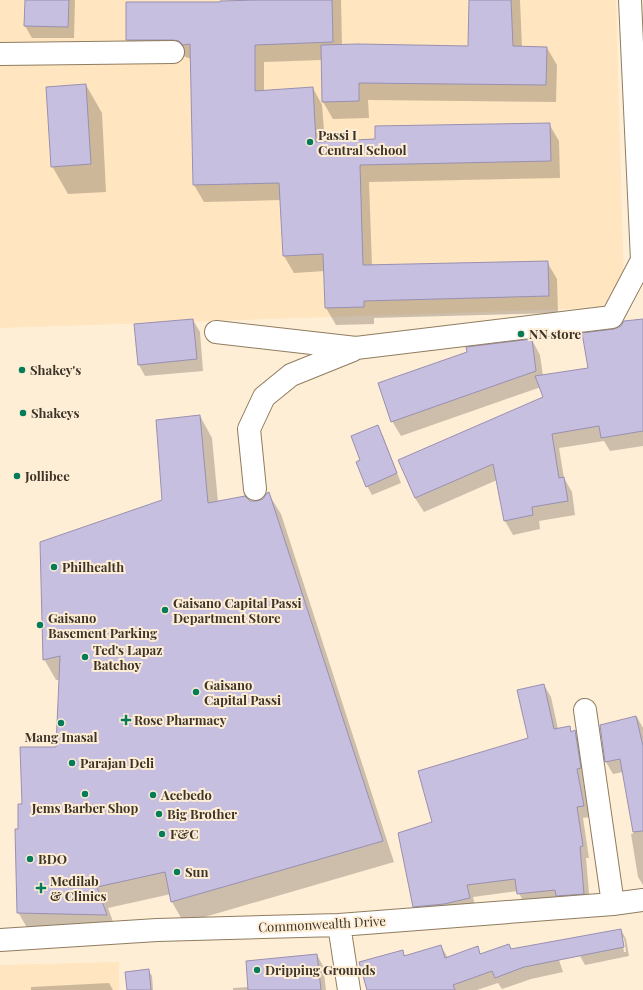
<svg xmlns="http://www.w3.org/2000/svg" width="643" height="990" viewBox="0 0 643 990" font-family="'Playfair Display',serif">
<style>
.built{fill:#ffe5c0}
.shadow{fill:#0003;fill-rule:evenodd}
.building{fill:#c7bfe0;stroke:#9990b0}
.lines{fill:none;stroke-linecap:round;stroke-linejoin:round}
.minor-casing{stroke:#8f7c60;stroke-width:24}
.minor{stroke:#fff;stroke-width:22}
.poi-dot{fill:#047c59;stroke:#ffeed6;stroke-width:1.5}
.labels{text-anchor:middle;stroke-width:4;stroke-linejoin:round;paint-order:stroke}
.poi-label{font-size:13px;font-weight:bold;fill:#3d3429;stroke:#ffeed6;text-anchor:start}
.street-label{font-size:13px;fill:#3d3429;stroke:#ffeed6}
</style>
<rect width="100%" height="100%" fill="#ffeed6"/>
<path class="built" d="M 0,0 L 616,0 L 624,285 L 601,308 L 0,328 Z
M 119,962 L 119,990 L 0,990 L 0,965 Z"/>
<path class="shadow" d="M 26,0 L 75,0 L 74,38 L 32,38 L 25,26 Z
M 287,0 L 341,0 L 342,46 L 469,47 L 470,0 L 520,0 L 522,48 L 547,48 L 557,65 L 556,102 L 368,100 L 369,118 L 333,119 L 323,102 L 322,60 L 264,62 L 264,91 L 313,88 L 322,105 L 325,143 L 376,140 L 549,124 L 559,141 L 560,178 L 369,182 L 372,266 L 547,262 L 557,279 L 558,313 L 374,318 L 374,324 L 336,325 L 326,308 L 325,271 L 294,273 L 284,256 L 281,200 L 204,202 L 194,185 L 191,59 L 183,56 L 137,57 L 127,40 L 221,3 Z
M 86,85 L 102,113 L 106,192 L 68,194 L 52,166 Z
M 193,320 L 200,332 L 203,371 L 145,376 L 139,365 Z
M 643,320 L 643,446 L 610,451 L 604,441 L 559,448 L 564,478 L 572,492 L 575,515 L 539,521 L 540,529 L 513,535 L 505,521 L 497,480 L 424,512 L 415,498 L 400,461 L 545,397 L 541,387 L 401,436 L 392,421 L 532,340 L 540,355 L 543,376 L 589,369 L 614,330 Z
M 200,416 L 212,438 L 218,502 L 257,502 L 263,500 L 268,493 L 281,514 L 394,862 L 184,923 L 172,902 L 171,894 L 108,908 L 118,935 L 30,933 L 18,912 L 19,830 L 23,805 L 56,748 L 60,680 L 56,680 L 44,659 L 164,501 Z
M 377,427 L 383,436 L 401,483 L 372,495 L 367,486 Z
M 544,685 L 551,697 L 558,729 L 569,727 L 572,732 L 575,732 L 581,743 L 587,779 L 583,780 L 590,817 L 583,818 L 589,858 L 586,858 L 590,905 L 525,905 L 518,891 L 473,897 L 476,909 L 421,918 L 414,906 L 433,822 L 529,739 Z
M 637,717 L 643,728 L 643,885 L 638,877 L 631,834 L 634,833 L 623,772 L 613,774 L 606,762 L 601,725 Z
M 621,930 L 626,939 L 629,956 L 585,965 L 580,956 ZM 622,938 L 624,938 L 626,952 L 624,952 Z
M 509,945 L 512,950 L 557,954 L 563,972 L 531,979 L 502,989 L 498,983 L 477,990 L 368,990 L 402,951 L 405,956 L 441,946 L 448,958 L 477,948 L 481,955 Z
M 317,955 L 323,966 L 326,990 L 233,990 L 233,988 L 249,987 Z
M 148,970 L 152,976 L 153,990 L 128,990 Z
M 109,983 L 113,990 L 31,990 L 31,987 Z"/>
<path class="building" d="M 25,0 L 69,0 L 68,27 L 24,26 Z
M 258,0 L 332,0 L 333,42 L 255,45 L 255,91 L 313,87 L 316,142 L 375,139 L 375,126 L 550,123 L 551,161 L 360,165 L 363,265 L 548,261 L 549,296 L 364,301 L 364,307 L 325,308 L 323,254 L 283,256 L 279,183 L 193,185 L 190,44 L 183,45 L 179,41 L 173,40 L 126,40 L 126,2 L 220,2 L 220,1 Z
M 469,0 L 511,0 L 513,46 L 547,47 L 546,85 L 359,83 L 359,101 L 322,102 L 321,45 L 358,44 L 468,46 Z
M 86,84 L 91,164 L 51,167 L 46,87 Z
M 193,319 L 197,359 L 138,365 L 134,324 Z
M 643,319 L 643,431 L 601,438 L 599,426 L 552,434 L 559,478 L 564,477 L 568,501 L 532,507 L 533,515 L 504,521 L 493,464 L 415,498 L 398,460 L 543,397 L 535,376 L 588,368 L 582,333 L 614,329 L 621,326 L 624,321 Z
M 532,339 L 536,371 L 391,422 L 378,383 L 467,352 L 466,347 Z
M 200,415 L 208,503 L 245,496 L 250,501 L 257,501 L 263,499 L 267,493 L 269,492 L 383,841 L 171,902 L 165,872 L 97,887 L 107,915 L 17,913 L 15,829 L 18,829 L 18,804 L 22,804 L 20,747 L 56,747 L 60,656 L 43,660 L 40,542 L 162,500 L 156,420 Z
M 378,425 L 397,473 L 366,487 L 356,462 L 360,460 L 351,436 Z
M 544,684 L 554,729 L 570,726 L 571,732 L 575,730 L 581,768 L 577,769 L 584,806 L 577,807 L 583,846 L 580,847 L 584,894 L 556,896 L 555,890 L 517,894 L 515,879 L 467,885 L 470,898 L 444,904 L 413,907 L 398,833 L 432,822 L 418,771 L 528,738 L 517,690 Z
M 636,716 L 643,746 L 643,831 L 633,832 L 620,759 L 605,762 L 600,725 Z
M 621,929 L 624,947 L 524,967 L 495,978 L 492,971 L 453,985 L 455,990 L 367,990 L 359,962 L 403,950 L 404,956 L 441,945 L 445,958 L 478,946 L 480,954 L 509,944 L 511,949 Z
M 317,954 L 321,990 L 248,990 L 246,961 Z
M 149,969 L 151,990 L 127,990 L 125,972 Z"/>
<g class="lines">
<g class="minor-casing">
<path id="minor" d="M 0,54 L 173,52
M 216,332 L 356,348 L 612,317 L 642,260 L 630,0
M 255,489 L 249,429 L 264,397 L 291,375 L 353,350
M 585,710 L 613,904
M 339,925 L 349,990
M 0,940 L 157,930 L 339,925 L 613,904 L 643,900"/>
</g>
<use href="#minor" class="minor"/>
</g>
<g class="poi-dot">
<circle cx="310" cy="142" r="4"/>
<circle cx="521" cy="334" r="4"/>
<circle cx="22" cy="370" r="4"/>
<circle cx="23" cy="413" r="4"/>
<circle cx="17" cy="476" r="4"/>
<circle cx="54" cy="567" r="4"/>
<circle cx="165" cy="610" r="4"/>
<circle cx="40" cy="625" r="4"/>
<circle cx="85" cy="657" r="4"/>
<circle cx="196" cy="692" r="4"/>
<path d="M124 714h4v4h4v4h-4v4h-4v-4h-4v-4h4z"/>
<circle cx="61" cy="723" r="4"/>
<circle cx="72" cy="763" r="4"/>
<circle cx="85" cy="794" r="4"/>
<circle cx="153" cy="795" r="4"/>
<circle cx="159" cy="814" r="4"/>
<circle cx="162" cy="834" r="4"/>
<circle cx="30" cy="859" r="4"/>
<circle cx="177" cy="872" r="4"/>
<path d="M39 882h4v4h4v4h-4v4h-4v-4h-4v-4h4z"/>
<circle cx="257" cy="970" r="4"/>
</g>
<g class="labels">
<g class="poi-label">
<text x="318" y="140">Passi I<tspan x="318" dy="15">Central School</tspan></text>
<text x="529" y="339">NN store</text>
<text x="30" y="375">Shakey's</text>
<text x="31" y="418">Shakeys</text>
<text x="25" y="481">Jollibee</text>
<text x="62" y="572">Philhealth</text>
<text x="173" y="608">Gaisano Capital Passi<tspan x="173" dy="15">Department Store</tspan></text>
<text x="48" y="623">Gaisano<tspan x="48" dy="15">Basement Parking</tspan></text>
<text x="93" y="655">Ted's Lapaz<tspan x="93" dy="15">Batchoy</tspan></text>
<text x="204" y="690">Gaisano<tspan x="204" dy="15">Capital Passi</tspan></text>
<text x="134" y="725">Rose Pharmacy</text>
<text x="61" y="742" text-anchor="middle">Mang Inasal</text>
<text x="80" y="768">Parajan Deli</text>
<text x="161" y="800">Acebedo</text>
<text x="85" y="813" text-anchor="middle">Jems Barber Shop</text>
<text x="167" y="819">Big Brother</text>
<text x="170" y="839">F&amp;C</text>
<text x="38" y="864">BDO</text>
<text x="185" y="877">Sun</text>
<text x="50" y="886">Medilab<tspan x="50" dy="15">&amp; Clinics</tspan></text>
<text x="265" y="975">Dripping Grounds</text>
</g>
<g class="street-label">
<text transform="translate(322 924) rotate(-3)" y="5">Commonwealth Drive</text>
</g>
</g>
</svg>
